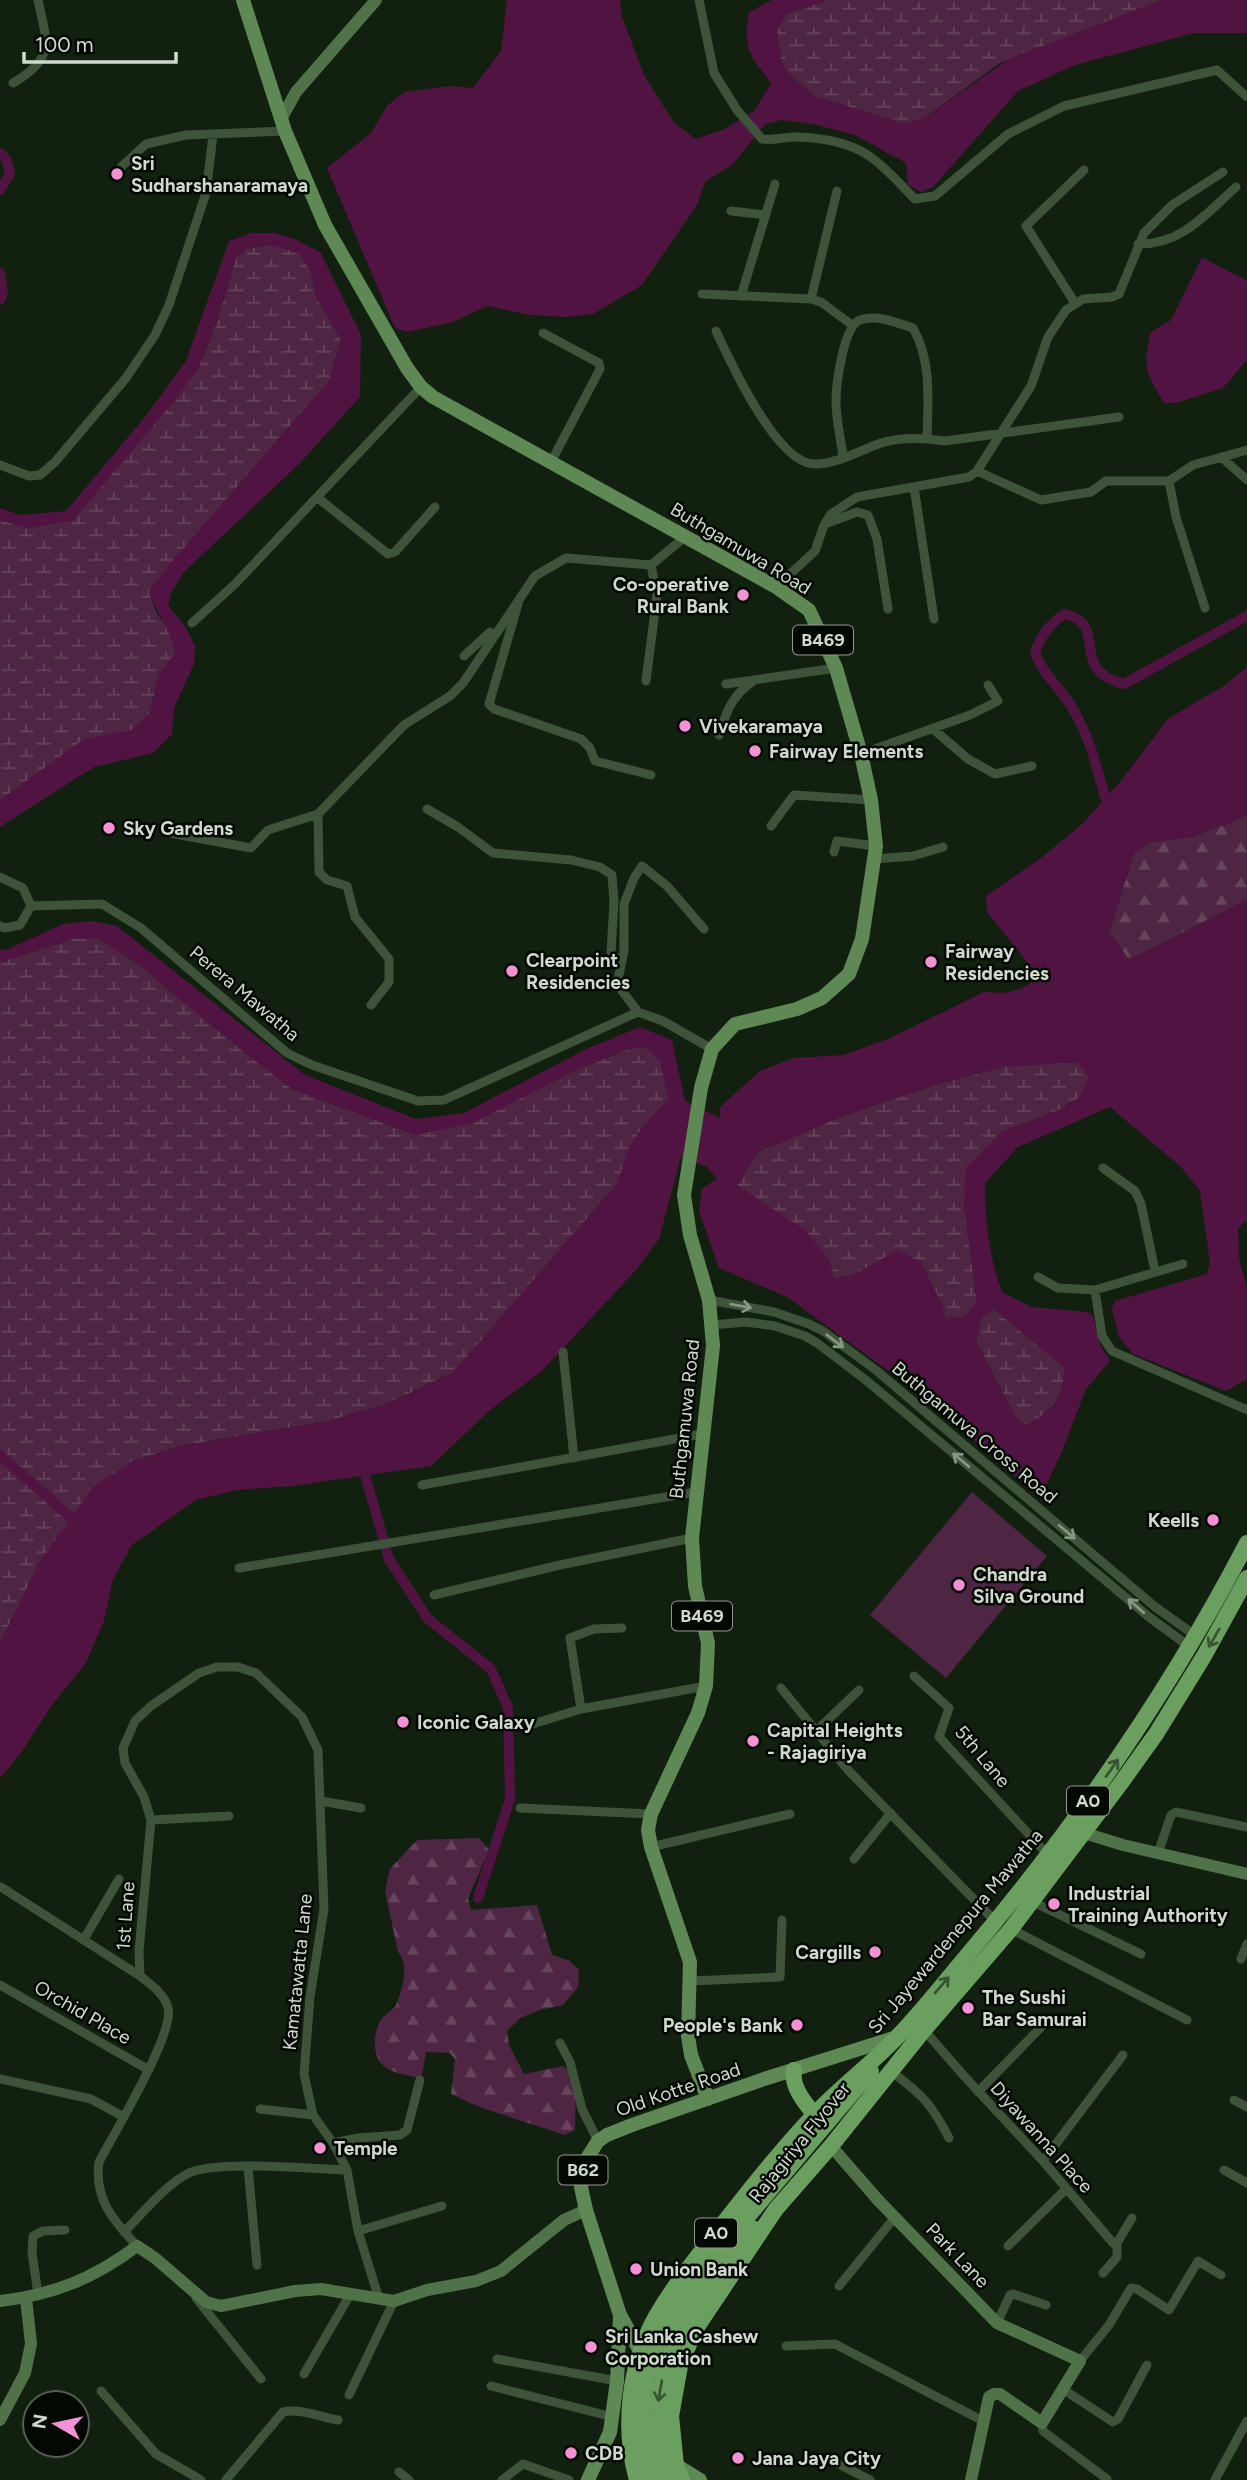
<svg xmlns="http://www.w3.org/2000/svg" width="1247" height="2480" viewBox="0 0 1247 2480" font-family="Figtree,sans-serif">
<style>
.forest{fill:url(#forest-firs)}
.wetland{fill:url(#wetland-marsh)}
.park{fill:#4e2542}
.water{fill:#511442;fill-rule:evenodd}
.lines{fill:none;stroke-linecap:round;stroke-linejoin:round}
.canal{stroke:#511442;stroke-width:10}
.street{stroke:#3e533a;stroke-width:9}
.secondary{stroke:#507249;stroke-width:12}
.primary{stroke:#5e8955;stroke-width:14}
.highway{stroke:#6b9f60;stroke-width:16}
.highway-bridge{stroke:#6b9f60;stroke-width:16}
.oneway{stroke:#869684}
.oneway2{stroke:#385432}
.poi-dot{fill:#f391d5;stroke:#040803;stroke-width:2.5}
.labels{text-anchor:middle;stroke-width:5;stroke-linejoin:round;paint-order:stroke}
.shield{fill:#040803;stroke:#929a90;stroke-width:2}
.shield-label{font-size:18px;font-weight:bold;fill:#cfd9cd}
.poi-label{font-size:19px;font-weight:bold;fill:#cfd9cd;stroke:#040803;text-anchor:start}
.street-label{font-size:19px;fill:#cfd9cd;stroke:#040803}
</style>
<defs>
<pattern id="forest-firs" width="22" height="20" patternUnits="userSpaceOnUse" patternTransform="scale(1.75)"><rect width="22" height="20" fill="#4e2542"/><path d="M5 1l3.5 6h-7zM16 11l3.5 6h-7z" fill="#66445c"/></pattern>
<pattern id="wetland-marsh" width="20" height="14" patternUnits="userSpaceOnUse" patternTransform="scale(1.75)"><rect width="20" height="14" fill="#4e2542"/><path d="M1 5h8M5 5V1M11 12h8M15 12V8" fill="none" stroke="#66445c"/></pattern>
</defs>
<rect width="100%" height="100%" fill="#12200f"/>
<path class="forest" d="M 1247,816 L 1247,900 L 1129,960 L 1109,932 L 1134,853 L 1151,842 L 1191,837 Z
M 479,1838 L 489,1850 L 468,1898 L 471,1910 L 537,1905 L 552,1955 L 570,1961 L 579,1970 L 578,1987 L 563,2005 L 540,2010 L 520,2018 L 507,2031 L 509,2045 L 524,2074 L 563,2066 L 576,2076 L 575,2130 L 565,2135 L 482,2108 L 451,2094 L 455,2059 L 450,2053 L 426,2052 L 422,2075 L 417,2078 C 408,2075 392,2073 385,2067 C 370,2055 373,2029 384,2016 C 388,2012 393,2010 396,2005 C 402,1990 410,1965 398,1952 L 385,1891 L 390,1869 L 417,1840 Z"/>
<path class="wetland" d="M 827,0 L 1162,0 L 1000,63 L 923,119 L 904,124 L 814,96 L 794,79 L 782,65 L 777,31 L 786,14 Z
M 271,245 L 299,252 L 311,272 L 316,297 L 341,339 L 329,381 L 165,570 L 149,592 L 156,612 L 172,635 L 176,653 L 159,674 L 150,713 L 132,730 L 84,740 L 0,800 L 0,520 L 28,528 L 73,520 L 198,369 L 217,322 L 236,257 L 247,248 Z
M 98,938 L 137,963 L 238,1047 L 292,1089 L 416,1135 L 628,1049 L 643,1046 L 660,1059 L 669,1099 L 642,1128 L 630,1147 L 617,1184 L 454,1372 L 389,1403 L 329,1421 L 181,1446 L 133,1461 L 41,1560 L 0,1643 L 0,961 L 4,961 L 72,939 Z
M 1078,1062 L 1090,1077 L 1079,1098 L 1059,1110 L 1000,1133 L 964,1204 L 977,1303 L 965,1317 L 945,1318 L 942,1304 L 898,1251 L 853,1275 L 834,1279 L 737,1185 L 758,1152 L 840,1117 L 935,1085 L 1006,1066 Z
M 994,1309 L 1064,1367 C 1065,1399 1052,1410 1027,1426 L 1016,1418 L 976,1341 L 981,1317 Z"/>
<path class="park" d="M 972,1492 L 1047,1556 L 946,1678 L 870,1615 Z"/>
<path class="water" d="M 507,0 L 620,0 L 622,17 L 644,75 L 674,123 L 696,139 L 725,129 L 754,111 L 771,83 C 750,55 742,48 749,12 L 772,0 L 827,0 L 786,14 L 777,31 L 782,65 L 794,79 L 814,96 L 904,124 L 923,119 L 1009,59 L 1162,0 L 1247,0 L 1247,33 L 1194,33 L 1075,65 L 1018,91 L 933,187 L 921,192 L 908,185 L 906,163 L 855,135 L 813,124 L 782,120 L 765,124 L 733,164 L 705,182 L 697,205 L 642,285 L 593,314 L 567,317 L 530,315 L 487,306 L 453,322 L 408,332 L 395,328 L 327,168 L 371,133 L 387,106 L 404,92 L 450,86 L 473,88 L 501,51 Z
M 251,233 L 275,233 L 297,240 L 321,253 L 361,335 L 360,397 L 299,464 L 184,572 L 171,593 L 168,605 L 186,628 L 195,646 L 194,664 L 174,708 L 172,734 L 153,753 L 94,767 L 0,827 L 0,800 L 84,739 L 132,730 L 150,713 L 159,674 L 176,653 C 170,629 157,615 149,592 L 165,570 L 329,381 L 341,339 L 316,297 L 311,272 L 299,253 L 271,245 L 248,248 L 236,257 L 217,322 L 198,369 L 170,406 L 73,520 L 28,528 L 0,520 L 0,508 L 20,515 L 66,511 L 145,417 L 186,361 L 229,241 Z
M 1202,257 L 1247,281 L 1247,360 L 1223,388 L 1176,403 L 1164,403 C 1146,373 1142,367 1151,332 L 1171,320 Z
M 1247,667 L 1247,816 L 1191,837 L 1151,842 L 1134,853 L 1109,932 L 1129,960 L 1247,900 L 1247,1220 L 1238,1228 L 1239,1258 L 1247,1288 L 1247,1379 L 1226,1391 L 1133,1354 L 1119,1337 L 1112,1309 L 1115,1301 L 1207,1274 L 1210,1263 L 1200,1191 L 1181,1167 L 1110,1107 L 1018,1147 L 985,1183 C 985,1221 989,1256 1002,1292 L 1031,1307 L 1088,1312 L 1093,1316 L 1100,1344 L 1110,1361 L 1086,1389 L 1060,1456 L 1044,1490 L 1029,1489 L 927,1399 L 787,1297 L 719,1268 L 699,1211 L 702,1188 L 717,1179 L 707,1167 L 681,1157 L 659,1239 L 636,1270 L 542,1371 L 490,1410 L 431,1466 L 292,1486 L 236,1490 L 196,1500 L 132,1545 L 113,1579 L 104,1621 L 86,1663 L 52,1705 L 21,1753 L 0,1778 L 0,1643 L 41,1560 L 94,1486 L 133,1461 L 181,1446 L 330,1421 L 389,1403 L 454,1372 L 617,1184 L 629,1147 L 642,1128 L 669,1099 L 660,1060 L 643,1046 L 628,1049 L 574,1071 L 475,1122 L 416,1135 L 292,1089 L 238,1047 L 137,963 L 98,938 L 72,939 L 4,961 L 0,961 L 0,949 L 6,950 L 63,924 L 92,921 L 117,926 L 305,1075 L 416,1119 L 464,1113 L 586,1049 L 640,1027 L 672,1040 L 685,1101 L 720,1118 L 720,1107 L 760,1071 L 794,1058 L 844,1055 L 888,1039 L 984,992 L 1004,993 L 1020,989 L 1034,981 L 1036,973 L 987,912 L 986,896 L 1041,858 L 1082,824 L 1120,782 L 1168,719 L 1225,685 ZM 1077,1062 L 1089,1077 L 1079,1098 L 1059,1110 L 1000,1133 L 965,1169 L 964,1204 L 977,1302 L 965,1317 L 945,1318 L 942,1304 L 921,1262 L 898,1250 L 853,1275 L 834,1279 L 831,1262 L 805,1230 L 737,1185 L 758,1152 L 840,1117 L 935,1085 L 1006,1066 ZM 994,1309 L 1064,1367 C 1065,1399 1052,1410 1027,1426 L 1016,1418 L 976,1341 L 981,1317 Z"/>
<g class="lines">
<path class="canal" d="M 0,153 L 6,159 L 10,173 L 0,190
M 0,273 L 3,292 L 0,300
M 1105,798 C 1096,764 1090,738 1072,707 C 1060,688 1043,674 1035,653 C 1041,635 1049,625 1064,614 C 1099,622 1083,646 1096,667 C 1102,677 1114,681 1124,684 L 1247,616
M 0,1455 L 71,1518
M 361,1461 L 389,1559 L 428,1619 L 491,1669 L 508,1708 L 510,1799 L 478,1898"/>
<path class="street" d="M 699,0 L 714,73 L 737,110 L 762,139 C 775,141 786,136 799,137 C 823,138 852,143 872,158 C 887,169 901,185 915,199 L 935,196 L 1008,134 L 1064,106 L 1217,70 L 1247,97
M 13,83 C 56,58 47,43 38,0
M 121,167 L 146,144 L 186,135 L 285,131
M 731,211 L 766,215
M 1138,244 C 1181,245 1206,214 1236,187
M 702,294 L 811,299 L 821,302 L 852,325
M 741,296 L 775,184
M 811,299 L 837,191
M 1075,303 L 1026,226 L 1084,170
M 716,331 C 730,361 777,465 815,464 C 837,464 861,450 881,443 C 900,437 925,438 945,441 L 1119,417
M 543,333 L 599,363 L 600,369 L 551,462
M 843,457 C 841,439 836,420 836,402 C 836,386 843,326 860,320 C 876,314 898,323 913,328 C 932,361 928,402 927,438
M 1221,457 L 1247,480
M 0,465 L 29,476 L 40,475 L 55,462 L 126,378 L 155,335 L 169,305 L 206,193 L 213,135
M 977,471 L 1041,500 L 1091,492 L 1106,481 L 1169,481 L 1193,465 L 1247,450
M 1169,481 L 1176,517 L 1205,608
M 914,487 L 934,619
M 318,498 L 388,554 L 395,552 L 435,507
M 825,524 L 857,512 L 868,515 L 877,539 L 888,609
M 776,587 L 815,551 L 824,525 L 831,514 L 857,497 L 969,477 L 977,471 L 1031,386 L 1048,337 L 1066,310 L 1083,299 L 1112,297 L 1119,294 L 1144,233 L 1172,205 L 1223,172
M 518,604 L 489,704 L 494,709 L 581,739 L 590,748 L 595,761 L 651,775
M 192,623 L 234,585 L 421,387
M 464,656 L 490,632
M 646,681 L 657,595 L 651,565
M 726,684 L 836,668
M 932,728 L 968,759 L 995,774 L 1032,766
M 719,735 C 727,710 731,697 753,681
M 861,754 L 970,715 L 998,701 L 988,685
M 427,809 L 458,827 L 493,853 L 571,860 L 600,867 L 612,875 L 614,902 L 611,952 L 620,963
M 318,814 L 319,872 L 327,880 L 347,886 L 355,917 L 389,959 L 389,982 L 371,1005
M 771,826 L 794,795 L 871,800
M 170,833 L 251,848 L 268,830 L 318,814 L 404,725 L 450,696 L 463,683 L 535,576 L 566,558 L 651,565 L 686,536
M 834,852 L 837,841 L 876,846
M 874,859 L 913,856 L 943,847
M 0,877 L 23,888 L 31,906 L 20,925 L 4,928 L 0,926
M 31,906 L 102,904 L 141,928 L 287,1053 L 312,1065 L 418,1101 L 444,1100 L 638,1012 L 663,1021 L 712,1049
M 638,1012 L 617,984 L 624,951 L 624,904 L 634,878 L 642,866 L 667,886 L 704,929
M 1103,1168 L 1135,1191 L 1141,1204 L 1155,1271
M 1038,1277 L 1058,1288 L 1095,1290 L 1183,1264
M 1095,1290 L 1102,1336 L 1112,1351 L 1247,1410
M 709,1300 L 774,1312 L 809,1324 L 823,1331 L 877,1371 L 1154,1606 L 1196,1636
M 712,1325 L 746,1322 L 775,1326 L 805,1336 L 817,1343 L 867,1381 L 1149,1617 L 1190,1647
M 563,1352 L 574,1458
M 422,1485 L 702,1434
M 239,1568 L 696,1492
M 434,1595 L 560,1565 L 692,1538
M 914,1676 L 949,1708 L 939,1737 L 1048,1855
M 781,1688 L 847,1769 L 996,1922
M 581,1709 L 570,1638 L 594,1629 L 622,1628
M 523,1727 L 581,1709 L 706,1686
M 816,1731 L 859,1690
M 321,1801 L 361,1808
M 520,1808 L 651,1814
M 151,1820 L 229,1816
M 651,1847 L 790,1814
M 1158,1853 L 1171,1815 L 1176,1812 L 1247,1827
M 854,1859 L 891,1813
M 1,1887 L 140,1976
M 1033,1902 L 1141,1954
M 1011,1929 L 1187,2020
M 84,1939 L 119,1879
M 1241,1959 L 1247,1944
M 691,1981 L 780,1977 L 782,1920
M 0,1985 L 149,2070
M 924,2030 L 965,2077 L 1043,2161 L 1113,2243 L 1117,2243 L 1132,2218
M 560,2043 L 570,2062 L 582,2109 L 598,2141
M 891,2071 C 922,2095 931,2103 949,2138
M 0,2079 L 91,2099 L 122,2116
M 978,2092 L 1046,2022
M 1234,2100 L 1247,2107
M 260,2109 L 313,2115
M 333,2143 L 358,2138 L 400,2135 L 407,2130 L 420,2080
M 1043,2161 L 1123,2055
M 248,2167 L 257,2265
M 1224,2170 L 1247,2183
M 358,2231 L 442,2206
M 124,2232 C 142,2214 166,2184 189,2173 C 219,2160 310,2169 347,2170
M 137,2246 C 113,2220 94,2199 99,2162 C 113,2135 175,2033 168,2008 C 165,1994 150,1984 140,1976 L 139,1951 L 151,1820 L 144,1797 L 125,1763 L 123,1748 L 135,1721 L 151,1706 L 199,1673 L 217,1667 L 238,1667 L 256,1673 L 302,1717 L 318,1750 L 324,1909 L 310,1997 L 304,2074 L 313,2115 L 333,2143 L 347,2170 L 358,2231 L 379,2299
M 1008,2246 L 1066,2189
M 1103,2273 L 1117,2257 L 1117,2243
M 839,2286 L 895,2217
M 38,2294 L 32,2253 L 33,2236 L 43,2231 L 65,2230
M 196,2298 L 261,2379
M 997,2323 L 1010,2295 L 1013,2294 L 1046,2305
M 786,2346 L 835,2344 L 985,2422
M 497,2359 L 617,2381
M 1080,2361 L 1109,2325 L 1131,2288 L 1137,2289 L 1169,2310 L 1198,2261 L 1221,2275
M 304,2374 L 351,2293
M 491,2386 L 613,2417
M 1064,2390 L 1113,2422 L 1118,2419 L 1147,2365
M 101,2391 L 156,2454 L 201,2480
M 349,2395 L 394,2301
M 1042,2423 L 1043,2431 L 1107,2479
M 829,2459 L 870,2480
M 399,2472 L 409,2480
M 226,2480 L 283,2412 C 300,2408 320,2417 338,2420
M 502,2480 L 523,2464 L 569,2480
M 1215,2480 L 1247,2421"/>
<path class="secondary" d="M 281,119 L 296,92 L 376,0
M 1084,1833 L 1123,1845 L 1247,1874
M 831,2146 L 878,2200 L 997,2323 L 1080,2361 L 1042,2423 L 1000,2394 L 994,2394 L 989,2397 L 971,2480
M 0,2301 C 53,2295 95,2278 137,2246 L 155,2258 L 206,2302 L 221,2306 L 295,2291 L 321,2289 L 394,2301 L 427,2290 L 476,2281 L 501,2271 L 564,2220 L 586,2210
M 0,2420 L 25,2373 L 31,2344 L 26,2298"/>
<path class="primary" d="M 243,0 L 285,131 L 325,225 L 407,368 L 421,387 L 433,397 L 776,587 L 809,610 L 836,668 L 861,754 L 871,800 L 876,846 L 862,939 L 849,974 L 822,998 L 797,1009 L 735,1024 L 712,1049 L 701,1088 L 684,1195 L 690,1235 L 709,1300 L 713,1346 L 692,1538 L 695,1586 L 708,1643 L 706,1686 L 698,1713 L 651,1814 L 648,1830 L 651,1847 L 690,1962 L 688,2036 L 691,2055 L 708,2099
M 640,2351 L 620,2315 L 586,2210 L 581,2187 L 586,2160 L 598,2141 L 607,2135 L 632,2125 L 764,2079 L 897,2037
M 676,2465 L 700,2480
M 588,2480 L 610,2432 L 617,2381 L 620,2316"/>
<path class="highway" d="M 794,2070 C 791,2086 804,2102 814,2114
M 744,2221 L 871,2071
M 637,2480 C 622,2427 629,2366 655,2318 C 672,2288 694,2261 715,2234 C 747,2193 779,2152 815,2114 C 841,2086 873,2063 899,2035 C 920,2013 939,1989 959,1965 C 1070,1835 1168,1695 1247,1543
M 682,2480 L 676,2465 L 671,2416 L 680,2366 L 695,2330 L 776,2209 L 831,2146 L 924,2030 L 1011,1929 L 1121,1783 L 1156,1734 L 1204,1656 L 1247,1578"/>
<path class="highway-bridge" d="M 651,2480 C 618,2364 677,2305 744,2221
M 667,2480 C 633,2370 693,2309 755,2229"/>
</g>
<defs><path id="oneway-shaft" d="M-6 0H5M1.5-3L5.5 0L1.5 3" fill="none" stroke-width="1.6" stroke-linecap="round" stroke-linejoin="round" transform="scale(1.75)"/></defs>
<g class="oneway">
<use href="#oneway-shaft" transform="translate(741 1306) rotate(10)"/>
<use href="#oneway-shaft" transform="translate(835 1341) rotate(37)"/>
<use href="#oneway-shaft" transform="translate(961 1460) rotate(-140)"/>
<use href="#oneway-shaft" transform="translate(1067 1532) rotate(40)"/>
<use href="#oneway-shaft" transform="translate(1136 1606) rotate(-139)"/>
</g>
<g class="oneway2">
<use href="#oneway-shaft" transform="translate(1214 1638) rotate(120)"/>
<use href="#oneway-shaft" transform="translate(1112 1768) rotate(-55)"/>
<use href="#oneway-shaft" transform="translate(942 1985) rotate(-49)"/>
<use href="#oneway-shaft" transform="translate(660 2391) rotate(100)"/>
</g>
<g class="poi-dot">
<circle cx="117" cy="174" r="7"/>
<circle cx="743" cy="595" r="7"/>
<circle cx="685" cy="726" r="7"/>
<circle cx="755" cy="751" r="7"/>
<circle cx="109" cy="828" r="7"/>
<circle cx="931" cy="962" r="7"/>
<circle cx="512" cy="971" r="7"/>
<circle cx="1213" cy="1520" r="7"/>
<circle cx="959" cy="1585" r="7"/>
<circle cx="403" cy="1722" r="7"/>
<circle cx="753" cy="1741" r="7"/>
<circle cx="1054" cy="1904" r="7"/>
<circle cx="875" cy="1952" r="7"/>
<circle cx="968" cy="2008" r="7"/>
<circle cx="797" cy="2025" r="7"/>
<circle cx="320" cy="2148" r="7"/>
<circle cx="636" cy="2269" r="7"/>
<circle cx="591" cy="2347" r="7"/>
<circle cx="571" cy="2453" r="7"/>
<circle cx="738" cy="2458" r="7"/>
</g>
<g class="labels">
<g class="shield">
<rect x="793" y="625.5" width="60" height="29" rx="5"/>
<rect x="672" y="1601.5" width="60" height="29" rx="5"/>
<rect x="1067" y="1786.5" width="42" height="29" rx="5"/>
<rect x="558.5" y="2155.5" width="49" height="29" rx="5"/>
<rect x="695" y="2218.5" width="42" height="29" rx="5"/>
</g>
<g class="shield-label">
<text x="823" y="646">B469</text>
<text x="702" y="1622">B469</text>
<text x="1088" y="1807">A0</text>
<text x="583" y="2176">B62</text>
<text x="716" y="2239">A0</text>
</g>
<g class="poi-label">
<text x="131" y="170">Sri<tspan x="131" dy="22">Sudharshanaramaya</tspan></text>
<text x="729" y="591" text-anchor="end">Co-operative<tspan x="729" dy="22">Rural Bank</tspan></text>
<text x="699" y="733">Vivekaramaya</text>
<text x="769" y="758">Fairway Elements</text>
<text x="123" y="835">Sky Gardens</text>
<text x="945" y="958">Fairway<tspan x="945" dy="22">Residencies</tspan></text>
<text x="526" y="967">Clearpoint<tspan x="526" dy="22">Residencies</tspan></text>
<text x="1199" y="1527" text-anchor="end">Keells</text>
<text x="973" y="1581">Chandra<tspan x="973" dy="22">Silva Ground</tspan></text>
<text x="417" y="1729">Iconic Galaxy</text>
<text x="767" y="1737">Capital Heights<tspan x="767" dy="22">- Rajagiriya</tspan></text>
<text x="1068" y="1900">Industrial<tspan x="1068" dy="22">Training Authority</tspan></text>
<text x="861" y="1959" text-anchor="end">Cargills</text>
<text x="982" y="2004">The Sushi<tspan x="982" dy="22">Bar Samurai</tspan></text>
<text x="783" y="2032" text-anchor="end">People's Bank</text>
<text x="334" y="2155">Temple</text>
<text x="650" y="2276">Union Bank</text>
<text x="605" y="2343">Sri Lanka Cashew<tspan x="605" dy="22">Corporation</tspan></text>
<text x="585" y="2460">CDB</text>
<text x="752" y="2465">Jana Jaya City</text>
</g>
<g class="street-label">
<text transform="translate(741 548) rotate(31)" y="7">Buthgamuwa Road</text>
<text transform="translate(245 993) rotate(40)" y="7">Perera Mawatha</text>
<text transform="translate(684 1419) rotate(-84)" y="7">Buthgamuwa Road</text>
<text transform="translate(975 1432) rotate(40)" y="7">Buthgamuva Cross Road</text>
<text transform="translate(983 1756) rotate(50)" y="7">5th Lane</text>
<text transform="translate(125 1916) rotate(-86)" y="7">1st Lane</text>
<text transform="translate(955 1931) rotate(-50)" y="7">Sri Jayewardenepura Mawatha</text>
<text transform="translate(297 1972) rotate(-84)" y="7">Kamatawatta Lane</text>
<text transform="translate(83 2012) rotate(30)" y="7">Orchid Place</text>
<text transform="translate(678 2089) rotate(-19)" y="7">Old Kotte Road</text>
<text transform="translate(1042 2137) rotate(48)" y="7">Diyawanna Place</text>
<text transform="translate(799 2142) rotate(-51)" y="7">Rajagiriya Flyover</text>
<text transform="translate(958 2255) rotate(46)" y="7">Park Lane</text>
</g>
</g>
<g transform="translate(56 2424) rotate(279)"><circle r="33" fill="#040803" stroke="#555c54" stroke-width="2"/>
<path d="M0-5L12 26L0 18L-12 26Z" fill="#f391d5"/>
<text y="-10" font-size="19" font-weight="bold" text-anchor="middle" fill="#cfd9cd">N</text>
</g>
<path d="M24 52v10h152v-10" fill="none" stroke="#cfd9cd" stroke-width="3.5"/>
<text x="35" y="52" font-size="21" fill="#cfd9cd" stroke="#040803" stroke-width="5" paint-order="stroke">100 m</text>
</svg>
